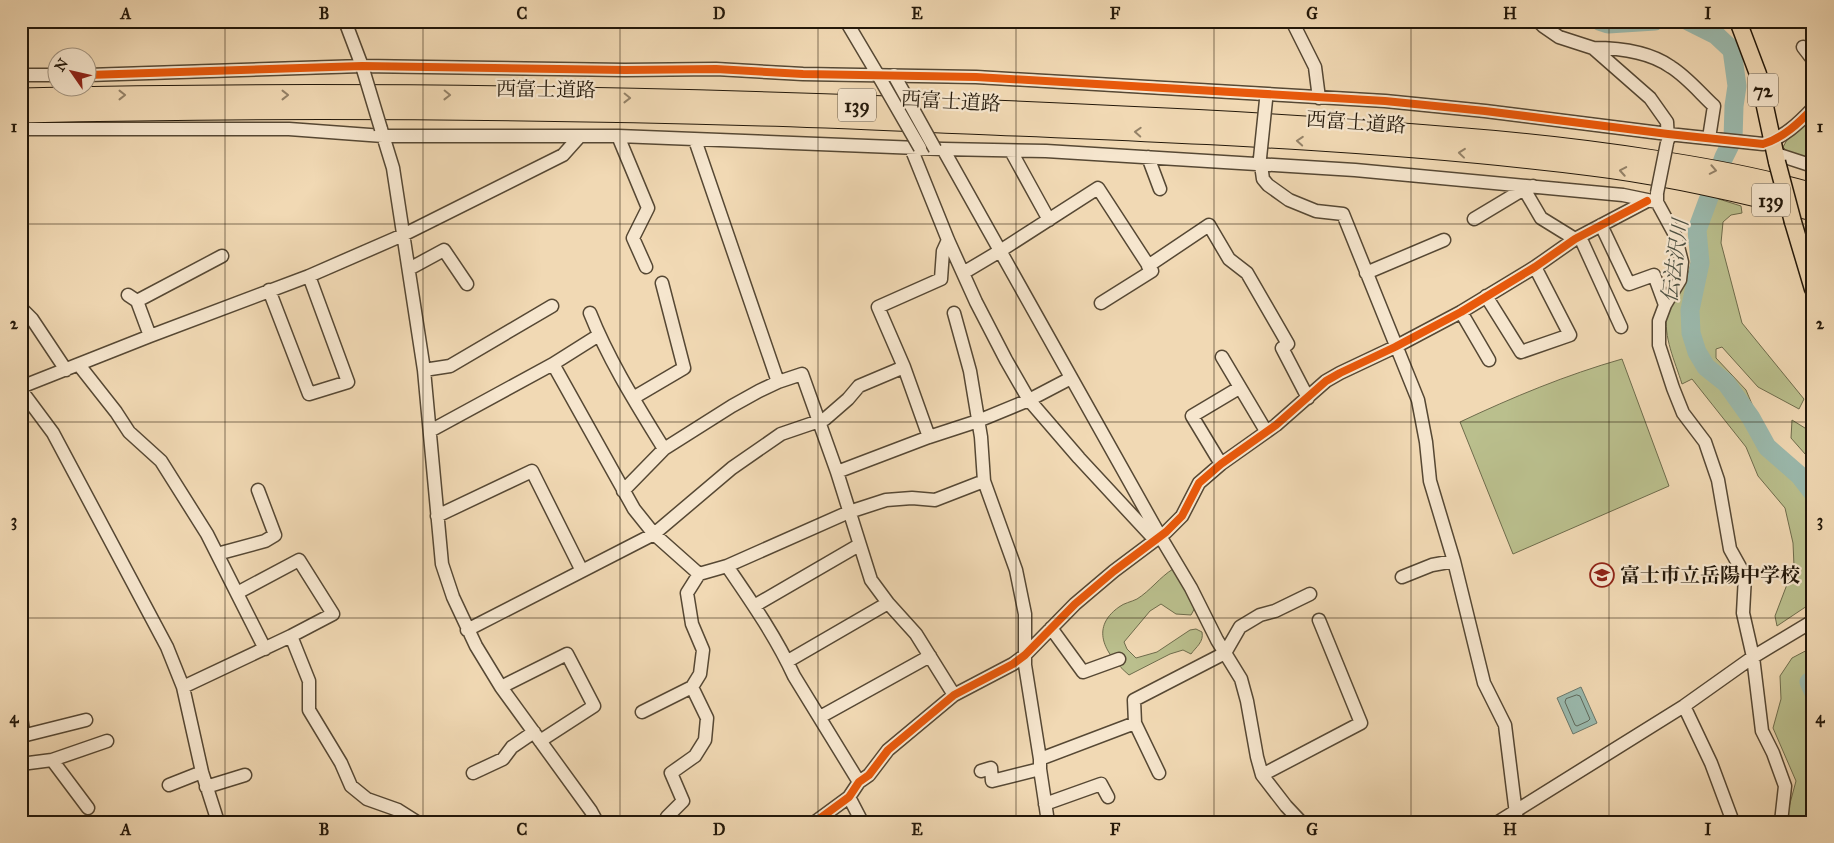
<svg xmlns="http://www.w3.org/2000/svg" width="1834" height="843" viewBox="0 0 1834 843" font-family="'IM FELL Great Primer','Noto Serif JP',serif">
<style>
.green{fill:#babf8d;stroke:#6e6c4c}
.water{fill:#9bbaae;stroke:#6b796c}
.lines{fill:none;stroke-linecap:round;stroke-linejoin:round}
.shore{stroke:#5f695c;stroke-width:1}
.river{stroke:#9bbaae;stroke-width:19}
.minor-casing{stroke:#564834;stroke-width:15}
.major-casing{stroke:#23180a;stroke-width:19}
.highway-casing{stroke:#23180a;stroke-width:21}
.minor{stroke:#f6e6ce;stroke-width:12}
.major{stroke:#f1d9b4;stroke-width:16}
.highway{stroke:#f1d9b4;stroke-width:19}
.minor-bridge-casing{stroke:#564834;stroke-width:15;stroke-linecap:butt}
.major-bridge-casing{stroke:#23180a;stroke-width:19;stroke-linecap:butt}
.minor-bridge{stroke:#f6e6ce;stroke-width:12}
.major-bridge{stroke:#f1d9b4;stroke-width:16}
.cycleway-casing{stroke:#f6e6ce;stroke-width:11}
.cycleway{stroke:#e8590c;stroke-width:8}
.oneway{stroke:#948268}
.grid{fill:none;stroke:#23180a;stroke-width:1;stroke-opacity:0.55}
.labels{text-anchor:middle;stroke-width:4.5;stroke-linejoin:round;paint-order:stroke}
.shield{fill:#f6e6ce;stroke:#625645;stroke-width:1}
.shield-label{font-size:19px;font-weight:bold;fill:#23180a}
.street-label{font-size:20px;fill:#23180a;stroke:#f6e6ce}
.poi-label{font-size:20px;font-weight:bold;fill:#23180a;stroke:#f6e6ce;text-anchor:start}
.water-label{font-size:21px;font-style:italic;fill:#4d5143;stroke:#f6e6ce}
.neatline{fill:none;stroke:#23180a;stroke-width:2}
.grid-label{font-size:16px;text-anchor:middle;font-weight:bold;fill:#23180a}
</style>
<rect width="100%" height="100%" fill="#f1d9b4"/>
<filter id="stains"><feTurbulence type="fractalNoise" baseFrequency=".004" numOctaves="4"/><feColorMatrix values="0 0 0 0 .2 0 0 0 0 .09 0 0 0 0 .02 0 0 0 .5 -.17"/></filter>
<radialGradient id="worn" r=".72"><stop offset=".6" stop-color="#630" stop-opacity="0"/><stop offset="1" stop-color="#630" stop-opacity=".3"/></radialGradient>
<path class="green" d="M 1813,116 L 1813,161 L 1789,153 L 1783,147 L 1787,140 Z
M 1703,194 L 1741,206 L 1742,213 L 1731,215 L 1723,222 L 1721,243 L 1742,323 L 1804,399 L 1799,409 L 1758,387 L 1722,347 L 1716,349 L 1716,358 L 1746,390 L 1768,442 L 1781,459 L 1800,478 L 1813,480 L 1813,602 L 1777,626 L 1775,616 L 1794,566 L 1793,543 L 1785,508 L 1758,476 L 1746,447 L 1692,379 L 1682,384 C 1675,361 1663,337 1667,313 C 1669,302 1682,292 1686,280 C 1696,253 1698,222 1703,194 Z
M 1622,359 L 1669,486 L 1513,554 L 1460,422 C 1513,397 1566,375 1622,359 Z
M 1792,420 L 1813,433 L 1813,463 L 1791,438 Z
M 1173,569 L 1197,604 L 1191,615 L 1176,614 L 1161,604 L 1150,611 L 1124,642 L 1127,649 L 1136,658 L 1157,652 L 1190,630 L 1196,629 L 1202,632 C 1204,642 1196,647 1191,654 L 1183,650 L 1170,654 L 1129,675 C 1107,656 1088,629 1119,607 C 1124,603 1131,602 1137,599 C 1150,591 1160,577 1173,569 Z
M 1813,647 L 1813,822 L 1785,822 L 1796,781 L 1773,728 L 1781,699 L 1780,676 L 1792,658 Z"/>
<path class="water" d="M 1581,687 L 1597,723 L 1573,734 L 1557,698 Z"/>
<g class="lines">
<path class="shore" d="M 1577,695 L 1580,696 L 1590,719 L 1588,721 L 1577,726 L 1575,725 L 1565,702 L 1566,699 Z"/>
<path class="river" d="M 1599,21 L 1608,24 L 1655,21
M 1688,21 L 1716,35 L 1732,50 L 1737,86 L 1734,106 L 1733,139 L 1724,157 L 1697,230 L 1700,263 L 1690,310 L 1691,333 L 1697,352 L 1706,367 L 1726,383 L 1751,418 L 1767,447 L 1799,475 L 1813,493
M 1809,682 L 1813,691"/>
<g class="minor-casing">
<path id="minor" d="M 345,21 L 362,66
M 846,21 L 878,75
M 1292,21 L 1315,67 L 1319,98
M 1538,21 L 1543,26 L 1559,37 L 1593,48 L 1650,98 L 1667,122 L 1668,140
M 1803,47 L 1813,60
M 1593,48 C 1618,48 1650,52 1671,67 C 1687,77 1700,93 1714,106 L 1709,138
M 21,75 L 58,75
M 88,75 L 362,66 L 625,70 L 716,69 L 803,74 L 976,77 L 1385,101 L 1485,111 L 1668,134 L 1763,144 C 1783,138 1799,123 1813,108
M 21,129 L 289,129 L 383,136 L 618,136 L 943,149 L 1046,151 L 1355,170 L 1623,195 L 1657,202
M 381,129 L 393,168 L 424,370 L 442,564 L 453,597 L 476,646 L 501,687 L 591,811 L 597,822
M 618,136 L 648,208 L 633,238 L 646,267
M 695,140 L 778,382
M 911,148 L 948,240 L 976,302 L 1006,360 L 1029,400 L 1079,458 L 1155,540
M 943,149 L 1160,536 L 1191,588 L 1217,640 L 1241,679 L 1247,701 L 1257,757 L 1262,775 L 1286,806 L 1301,822
M 1011,151 L 1049,220
M 1776,154 L 1813,166
M 1148,157 L 1160,189
M 1260,158 L 1263,179 L 1268,185 L 1289,200 L 1316,211 L 1343,214 L 1418,400 L 1426,442 L 1430,481 L 1454,561 L 1484,683 L 1505,725 L 1517,822
M 1533,186 L 1524,189 L 1541,218 L 1575,239
M 1657,195 L 1657,202 L 1675,235 L 1682,262 L 1680,280 L 1665,305 L 1659,321 L 1659,345 L 1673,388 L 1683,413 L 1705,442 L 1718,480 L 1730,549 L 1745,576 L 1743,613 L 1753,657 L 1762,731 L 1773,753 L 1785,786 L 1781,822
M 1474,219 L 1524,189
M 1601,225 L 1629,284 L 1654,275 L 1665,305
M 1580,237 L 1621,327
M 1798,239 L 1813,242
M 1148,266 L 1209,225 L 1229,259 L 1247,273 L 1288,344 L 1282,348 L 1308,398
M 409,269 L 444,250 L 467,284
M 963,273 L 1000,251 L 1098,188 L 1152,271 L 1101,303
M 1366,273 L 1444,240
M 269,290 L 309,394 L 348,382 L 309,276
M 128,295 L 137,301 L 150,336
M 1486,296 L 1521,352 L 1570,335 L 1535,267
M 137,301 L 222,256
M 21,308 L 32,319 L 66,370
M 1461,312 L 1489,360
M 590,313 C 609,361 637,405 664,449
M 954,313 L 970,371 L 981,437 L 984,481 L 1016,570 L 1025,614 L 1025,665 L 1040,759 L 1040,769 L 1048,822
M 1222,357 L 1266,431
M 553,364 L 634,509 L 654,534 L 699,574 L 727,566 L 849,512 L 886,500 L 912,498 L 935,500 L 984,481
M 79,365 L 116,412 L 129,432 L 161,461 L 207,534 L 265,649
M 904,367 L 878,307 L 941,279 L 943,251 L 948,240
M 424,370 L 450,366 L 552,306
M 21,387 L 150,336 L 309,276 L 403,235 L 563,155 L 580,136
M 21,390 L 53,433 L 167,647 L 183,687 L 202,772 L 218,822
M 633,398 L 684,368 L 662,283
M 430,431 L 553,364 L 599,335
M 1221,464 L 1192,416 L 1239,388
M 837,472 L 929,437 L 978,421 L 1029,400 L 1071,378
M 623,491 L 664,449 L 732,406 L 759,391 L 778,382 L 802,374 L 837,472 L 871,580 L 888,603 L 916,634 L 954,695
M 437,516 L 532,471 L 582,571
M 217,554 L 265,541 L 275,535 L 258,490
M 727,566 C 751,601 776,637 794,676 L 859,782
M 1402,577 L 1432,565 L 1454,561
M 754,606 L 859,545
M 1051,628 L 1083,672 L 1119,659
M 467,630 L 654,534 L 732,468 L 781,434 L 825,419 L 848,399 L 859,386 L 904,367 L 929,437
M 291,636 L 309,681 L 309,710 L 341,763 L 351,786 L 367,799 L 398,810 L 417,822
M 788,661 L 888,603
M 183,687 L 291,636 L 333,614 L 299,560 L 237,593
M 501,687 L 567,654 L 594,706 L 540,741
M 1684,706 L 1711,763 L 1733,822
M 642,712 L 692,687 L 700,674 L 703,650 L 692,624 L 687,593 L 699,574
M 21,717 L 23,731 L 21,739
M 820,717 L 930,656
M 1135,723 L 1159,773
M 22,736 L 86,720
M 1040,759 L 1135,723 L 1134,700 L 1225,653 L 1240,627 L 1260,615 L 1275,611 L 1310,594
M 52,760 L 88,808
M 21,764 L 52,760 L 107,741
M 981,771 L 991,768 L 992,781 L 1040,769
M 473,773 L 503,759 L 512,747 L 534,732
M 1262,775 L 1361,723 L 1319,620
M 169,785 L 202,772
M 206,787 L 245,775
M 849,797 L 862,822
M 1045,804 L 1101,784 L 1108,797
M 671,822 L 667,817 L 683,801 L 671,773 L 695,756 L 705,740 L 707,718 L 692,687
M 815,822 L 849,797 L 859,782 L 869,775 L 888,750 L 954,695 L 1013,664 L 1025,655 L 1075,604 L 1114,571 L 1166,532 L 1182,516 L 1199,483 L 1221,464 L 1276,425 L 1326,381 L 1340,373 L 1395,347 L 1461,312 L 1535,267 L 1575,239 L 1647,201
M 1498,822 L 1684,706 L 1753,657 L 1813,621"/>
</g>
<g class="major-casing">
<path id="major" d="M 1738,21 L 1758,74 L 1777,162
M 1793,222 L 1813,289"/>
</g>
<g class="highway-casing">
<path id="highway" d="M 21,98 C 389,89 756,98 1123,116 C 1237,121 1351,128 1465,138 C 1529,143 1591,150 1654,160 C 1707,168 1761,178 1813,193
M 21,113 C 268,107 515,109 762,116 C 846,118 931,123 1015,126 C 1207,134 1400,142 1592,166 C 1666,175 1740,192 1813,211"/>
</g>
<use href="#minor" class="minor"/>
<use href="#major" class="major"/>
<use href="#highway" class="highway"/>
<g class="minor-bridge-casing">
<path id="minor-bridge" d="M 362,66 L 381,129
M 878,75 L 920,148
M 894,75 L 935,149
M 1260,158 L 1266,100
M 1657,193 L 1667,143"/>
</g>
<g class="major-bridge-casing">
<path id="major-bridge" d="M 1777,162 L 1793,222"/>
</g>
<use href="#minor-bridge" class="minor-bridge"/>
<use href="#major-bridge" class="major-bridge"/>
<g class="cycleway-casing">
<path id="cycleway" d="M 88,75 L 362,66 L 625,70 L 716,69 L 803,74 L 976,77 L 1385,101 L 1485,111 L 1668,134 L 1763,144 C 1783,138 1799,123 1813,108
M 815,822 L 849,797 L 859,782 L 869,775 L 888,750 L 954,695 L 1013,664 L 1025,655 L 1075,604 L 1114,571 L 1166,532 L 1182,516 L 1199,483 L 1221,464 L 1276,425 L 1326,381 L 1340,373 L 1395,347 L 1461,312 L 1535,267 L 1575,239 L 1647,201"/>
</g>
<use href="#cycleway" class="cycleway"/>
</g>
<defs><path id="oneway-chevron" d="M-2-3.5L2.5 0L-2 3.5" fill="none" stroke-width="1.6" stroke-linecap="round" stroke-linejoin="round" transform="scale(1.25)"/></defs>
<g class="oneway">
<use href="#oneway-chevron" transform="translate(122 95)"/>
<use href="#oneway-chevron" transform="translate(285 95)"/>
<use href="#oneway-chevron" transform="translate(447 95) rotate(1)"/>
<use href="#oneway-chevron" transform="translate(627 98) rotate(1)"/>
<use href="#oneway-chevron" transform="translate(1138 132) rotate(-177)"/>
<use href="#oneway-chevron" transform="translate(1300 141) rotate(-176)"/>
<use href="#oneway-chevron" transform="translate(1462 153) rotate(-174)"/>
<use href="#oneway-chevron" transform="translate(1713 170) rotate(11)"/>
<use href="#oneway-chevron" transform="translate(1623 171) rotate(-170)"/>
</g>
<path class="grid" d="M 225,21 L 225,822M 423,21 L 423,822M 620,21 L 620,822M 818,21 L 818,822M 1016,21 L 1016,822M 1214,21 L 1214,822M 1411,21 L 1411,822M 1609,21 L 1609,822M 21,224 L 1813,224M 21,422 L 1813,422M 21,618 L 1813,618"/>
<defs>
<g id="school-ring" transform="scale(1.25)"><circle r="9.5" fill="#f6e6ce" stroke="#8f2418" stroke-width="1.5"/><path d="M0-5L7-2L0 1L-7-2ZM-4 1L0 2.5L4 1V4Q0 6-4 4Z" fill="#8f2418"/></g>
</defs>
<g fill-rule="evenodd">
<use href="#school-ring" x="1602" y="575"/>
</g>
<g class="labels">
<g class="shield">
<rect x="1748" y="73.5" width="30" height="33" rx="4"/>
<rect x="838" y="88.5" width="38" height="33" rx="4"/>
<rect x="1752" y="183.5" width="38" height="33" rx="4"/>
</g>
<g class="shield-label">
<text x="1763" y="97">72</text>
<text x="857" y="112">139</text>
<text x="1771" y="207">139</text>
</g>
<g class="street-label">
<text transform="translate(546 89) rotate(1)" y="7">西富士道路</text>
<text transform="translate(951 101) rotate(3)" y="7">西富士道路</text>
<text transform="translate(1356 122) rotate(4)" y="7">西富士道路</text>
</g>
<g class="poi-label">
<text x="1620" y="582">富士市立岳陽中学校</text>
</g>
<g class="water-label">
<text transform="translate(1675 261) rotate(-82)" y="7">伝法沢川</text>
</g>
</g>
<rect width="1834" height="843" fill="none" stroke="#f1d9b4" stroke-width="55"/>
<g transform="translate(72 72) rotate(304)"><circle r="24" fill="#f6e6ce" stroke="#a29480"/>
<path d="M0-4L9 19L0 12L-9 19Z" fill="#8f2418"/>
<text y="-8" font-size="14" font-weight="bold" text-anchor="middle" fill="#23180a">N</text>
</g>
<rect x="28" y="28" width="1778" height="788" class="neatline"/>
<g class="grid-label">
<text x="126" y="19">A</text>
<text x="324" y="19">B</text>
<text x="522" y="19">C</text>
<text x="719" y="19">D</text>
<text x="917" y="19">E</text>
<text x="1115" y="19">F</text>
<text x="1312" y="19">G</text>
<text x="1510" y="19">H</text>
<text x="1708" y="19">I</text>
<text x="14" y="132">1</text>
<text x="1820" y="132">1</text>
<text x="14" y="329">2</text>
<text x="1820" y="329">2</text>
<text x="14" y="526">3</text>
<text x="1820" y="526">3</text>
<text x="14" y="723">4</text>
<text x="1820" y="723">4</text>
<text x="126" y="835">A</text>
<text x="324" y="835">B</text>
<text x="522" y="835">C</text>
<text x="719" y="835">D</text>
<text x="917" y="835">E</text>
<text x="1115" y="835">F</text>
<text x="1312" y="835">G</text>
<text x="1510" y="835">H</text>
<text x="1708" y="835">I</text>
</g>
<rect width="100%" height="100%" filter="url(#stains)"/>
<rect width="100%" height="100%" fill="url(#worn)"/>
</svg>
